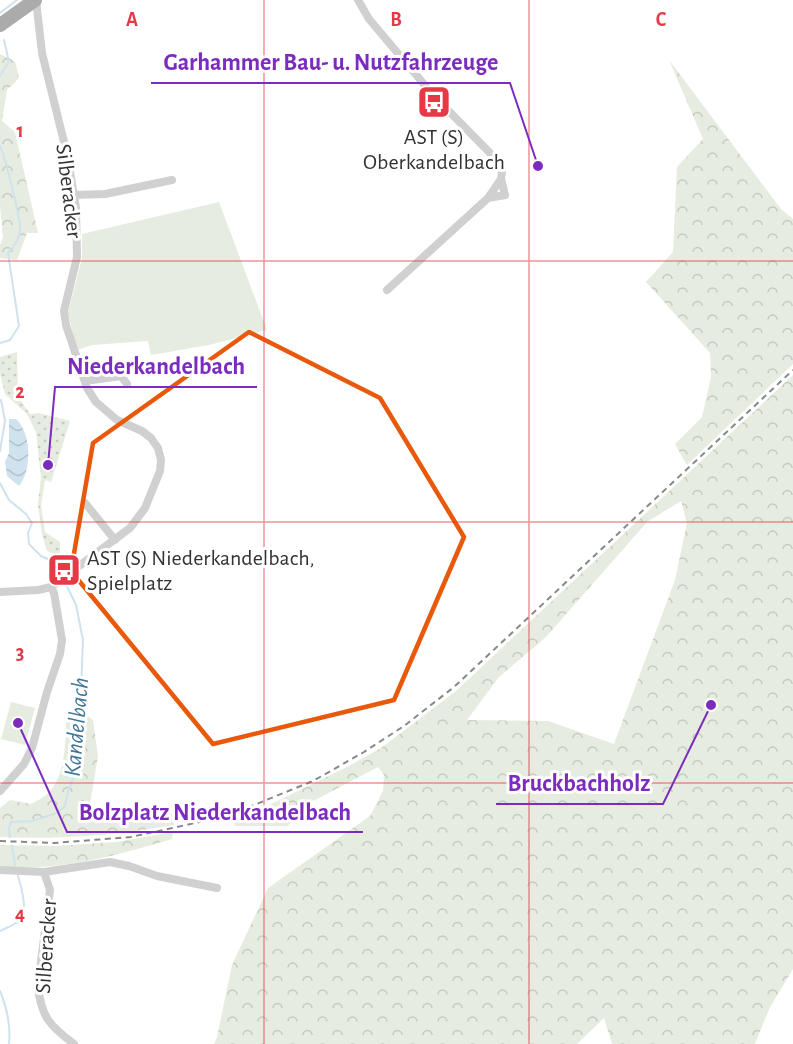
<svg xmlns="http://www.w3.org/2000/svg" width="793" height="1044" viewBox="0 0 793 1044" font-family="'Alegreya Sans',sans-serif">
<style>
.forest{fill:url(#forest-crowns);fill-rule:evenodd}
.park{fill:url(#park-dots)}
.garden{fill:#e6ecdf}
.water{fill:url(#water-waves)}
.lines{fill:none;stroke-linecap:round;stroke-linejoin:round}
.stream{stroke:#cfe2ee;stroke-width:2}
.minor{stroke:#d0d0d0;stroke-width:8}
.primary{stroke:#ababab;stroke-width:14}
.rail{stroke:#888;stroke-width:2;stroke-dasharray:6 4.5;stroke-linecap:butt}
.marked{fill:none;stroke:#e8590c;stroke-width:4.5;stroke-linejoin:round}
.grid{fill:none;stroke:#e63946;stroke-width:1.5;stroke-opacity:0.55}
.labels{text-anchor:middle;stroke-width:6;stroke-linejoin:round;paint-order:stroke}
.poi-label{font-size:22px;fill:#333;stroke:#fff}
.street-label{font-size:22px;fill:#333;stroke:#fff}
.water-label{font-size:24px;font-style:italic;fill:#3f7597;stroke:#fff}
.grid-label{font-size:20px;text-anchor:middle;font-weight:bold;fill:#e63946;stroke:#fff;stroke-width:6;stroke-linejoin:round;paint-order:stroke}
.leader{fill:none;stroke:#7b2cbf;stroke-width:2}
.callout-dot{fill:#7b2cbf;stroke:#fff;stroke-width:2}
.callout-label{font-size:24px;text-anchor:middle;font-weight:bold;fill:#7b2cbf;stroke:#fff;stroke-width:6;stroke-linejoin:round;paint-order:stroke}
</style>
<defs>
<pattern id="forest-crowns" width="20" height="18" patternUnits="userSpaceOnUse" patternTransform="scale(1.5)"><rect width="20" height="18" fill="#e6ecdf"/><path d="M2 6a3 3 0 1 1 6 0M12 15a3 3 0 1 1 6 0" fill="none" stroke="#c6cbc0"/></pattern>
<pattern id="park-dots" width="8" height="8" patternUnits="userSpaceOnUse" patternTransform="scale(1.5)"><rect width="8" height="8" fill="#e6ecdf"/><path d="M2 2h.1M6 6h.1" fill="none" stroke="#c6cbc0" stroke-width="1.8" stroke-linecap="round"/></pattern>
<pattern id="water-waves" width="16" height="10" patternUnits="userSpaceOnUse" patternTransform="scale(1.5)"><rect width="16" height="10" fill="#cfe2ee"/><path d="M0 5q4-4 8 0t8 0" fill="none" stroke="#b2c2cd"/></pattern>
</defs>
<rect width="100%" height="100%" fill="#fff"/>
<path class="forest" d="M 0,54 L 15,61 L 19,78 L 7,90 L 2,121 L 15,132 L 38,233 L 27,233 L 17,260 L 0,258 L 0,245 L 3,237 L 0,206 Z
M 669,60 L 781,209 L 793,219 L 793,364 L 687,465 L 675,444 L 702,417 L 711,377 L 710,353 L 646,282 L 673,252 L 677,167 L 703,139 Z
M 793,375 L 793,969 L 770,1007 L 755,1044 L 612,1044 L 604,1018 L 577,1044 L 214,1044 L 217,1037 L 232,965 L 268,888 L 370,816 L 383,791 L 384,775 L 378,767 L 298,809 L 288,826 L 236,826 L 230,819 L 261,809 L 349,766 L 381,748 L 456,691 ZM 681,501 L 687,523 L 675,580 L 614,744 L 548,721 L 467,720 L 499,677 L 546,637 L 647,522 Z
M 76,708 L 93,720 L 98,756 L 89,810 L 130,822 L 177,813 L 174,825 C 116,835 59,840 0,837 L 0,808 L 10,800 L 31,804 C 36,801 43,798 47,794 C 67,776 66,736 66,711 Z
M 173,832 L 172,839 C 115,856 60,871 0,867 L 0,845 L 56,846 L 116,842 Z"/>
<path class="park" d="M 17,352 L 18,397 L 30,414 L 39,413 L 70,421 L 51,482 L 45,480 L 41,505 L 45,532 L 60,542 L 60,556 L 47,551 L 42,535 L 38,504 L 41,478 L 36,432 L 27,414 L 5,394 L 0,374 L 0,357 Z"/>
<path class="garden" d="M 219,202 L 267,330 L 209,345 L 151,355 L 148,341 L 92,345 L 77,350 L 68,313 L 82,258 L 82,234 Z
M 11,702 L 35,708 L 25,745 L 1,739 Z"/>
<path class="water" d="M 9,419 L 16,419 C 32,434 32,470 19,486 L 7,476 L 5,462 L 9,453 Z"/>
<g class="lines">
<path class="stream" d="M 0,13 L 17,0
M 0,76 L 9,62 L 4,40
M 0,146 C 4,153 21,220 20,228 C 20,238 15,246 8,253 L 19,326 L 10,340 L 0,343
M 0,451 L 5,421 L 1,400
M 0,483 L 9,500 L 26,514 L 32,523 L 28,533 L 29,544 L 41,556 L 52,561 L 59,573
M 10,837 L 9,828 L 11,822 L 32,821 L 57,813 L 65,806 L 68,792 L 75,773 L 79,741 L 83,640 L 76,605 L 64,580
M 12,846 L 15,865
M 0,931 C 6,928 17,924 21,919 C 28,911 21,885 18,876
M 0,991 C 7,1008 11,1025 9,1044"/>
<path class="minor" d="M 358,0 L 369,19 L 434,96 L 490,153 L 502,172 L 501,179 L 488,198 L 387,290
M 74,195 L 105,194 L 172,180
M 488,198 L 505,195 L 501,179
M 85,381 L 121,376 L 127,384
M 85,503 L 115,540
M 0,592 L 38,590 L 51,587 L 130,528 L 145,508 L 160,471 L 161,460 L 158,448 L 151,438 L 142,431 L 117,420 L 96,402 L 87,388 L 66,325 L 64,311 L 77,257 L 76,208 L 67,154 L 42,53 L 36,0
M 0,791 L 24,764 L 32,748 L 47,692 L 60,654 L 62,640 L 54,593 L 51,587
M 0,870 L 44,872 L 110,862 L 129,866 L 157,876 L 217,888
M 44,872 L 50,890 L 38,986 C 41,1017 50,1026 74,1044"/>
<path class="primary" d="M 0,25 L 35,0"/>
<path class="rail" d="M 0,841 L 54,843 L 131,837 L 227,816 L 313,781 L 364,752 L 404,726 L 454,687 L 793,370"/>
</g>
<path class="marked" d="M 249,332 L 380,398 L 464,537 L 394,700 L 213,744 L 71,571 L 93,443 Z"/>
<path class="grid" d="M 264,0 L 264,1044M 529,0 L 529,1044M 0,261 L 793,261M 0,522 L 793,522M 0,783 L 793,783"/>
<defs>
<g id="bus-square" transform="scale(1.725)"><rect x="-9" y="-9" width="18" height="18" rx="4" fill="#e63946" stroke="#fff"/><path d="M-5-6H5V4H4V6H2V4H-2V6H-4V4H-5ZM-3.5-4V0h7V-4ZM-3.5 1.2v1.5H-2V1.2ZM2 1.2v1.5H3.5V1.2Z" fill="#fff"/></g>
</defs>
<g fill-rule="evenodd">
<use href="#bus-square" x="434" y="102"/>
<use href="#bus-square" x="64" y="570"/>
</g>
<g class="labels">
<g class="poi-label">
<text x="434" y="144">AST (S)<tspan x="434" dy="25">Oberkandelbach</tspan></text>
<text x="87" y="565" text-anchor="start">AST (S) Niederkandelbach,<tspan x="87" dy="25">Spielplatz</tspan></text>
</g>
<g class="street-label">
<text transform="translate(70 191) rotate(83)" y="8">Silberacker</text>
<text transform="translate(45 946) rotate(-86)" y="8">Silberacker</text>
</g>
<g class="water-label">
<text transform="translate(76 727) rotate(-85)" y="8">Kandelbach</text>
</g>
</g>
<g class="grid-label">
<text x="132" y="26">A</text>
<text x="396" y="26">B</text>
<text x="661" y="26">C</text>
<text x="20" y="137">1</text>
<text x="20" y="398">2</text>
<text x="20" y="659">3</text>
<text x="20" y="920">4</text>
</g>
<path class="leader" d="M538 166L510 83H151M48 465L55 387H257M711 705L663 804H496M18 723L67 832H363"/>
<g class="callout-dot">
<circle cx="538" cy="166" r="6"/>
<circle cx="48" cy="465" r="6"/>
<circle cx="711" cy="705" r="6"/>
<circle cx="18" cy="723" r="6"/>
</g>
<g class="callout-label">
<text x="331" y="70">Garhammer Bau- u. Nutzfahrzeuge</text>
<text x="156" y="374">Niederkandelbach</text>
<text x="579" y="791">Bruckbachholz</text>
<text x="215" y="820">Bolzplatz Niederkandelbach</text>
</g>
</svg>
